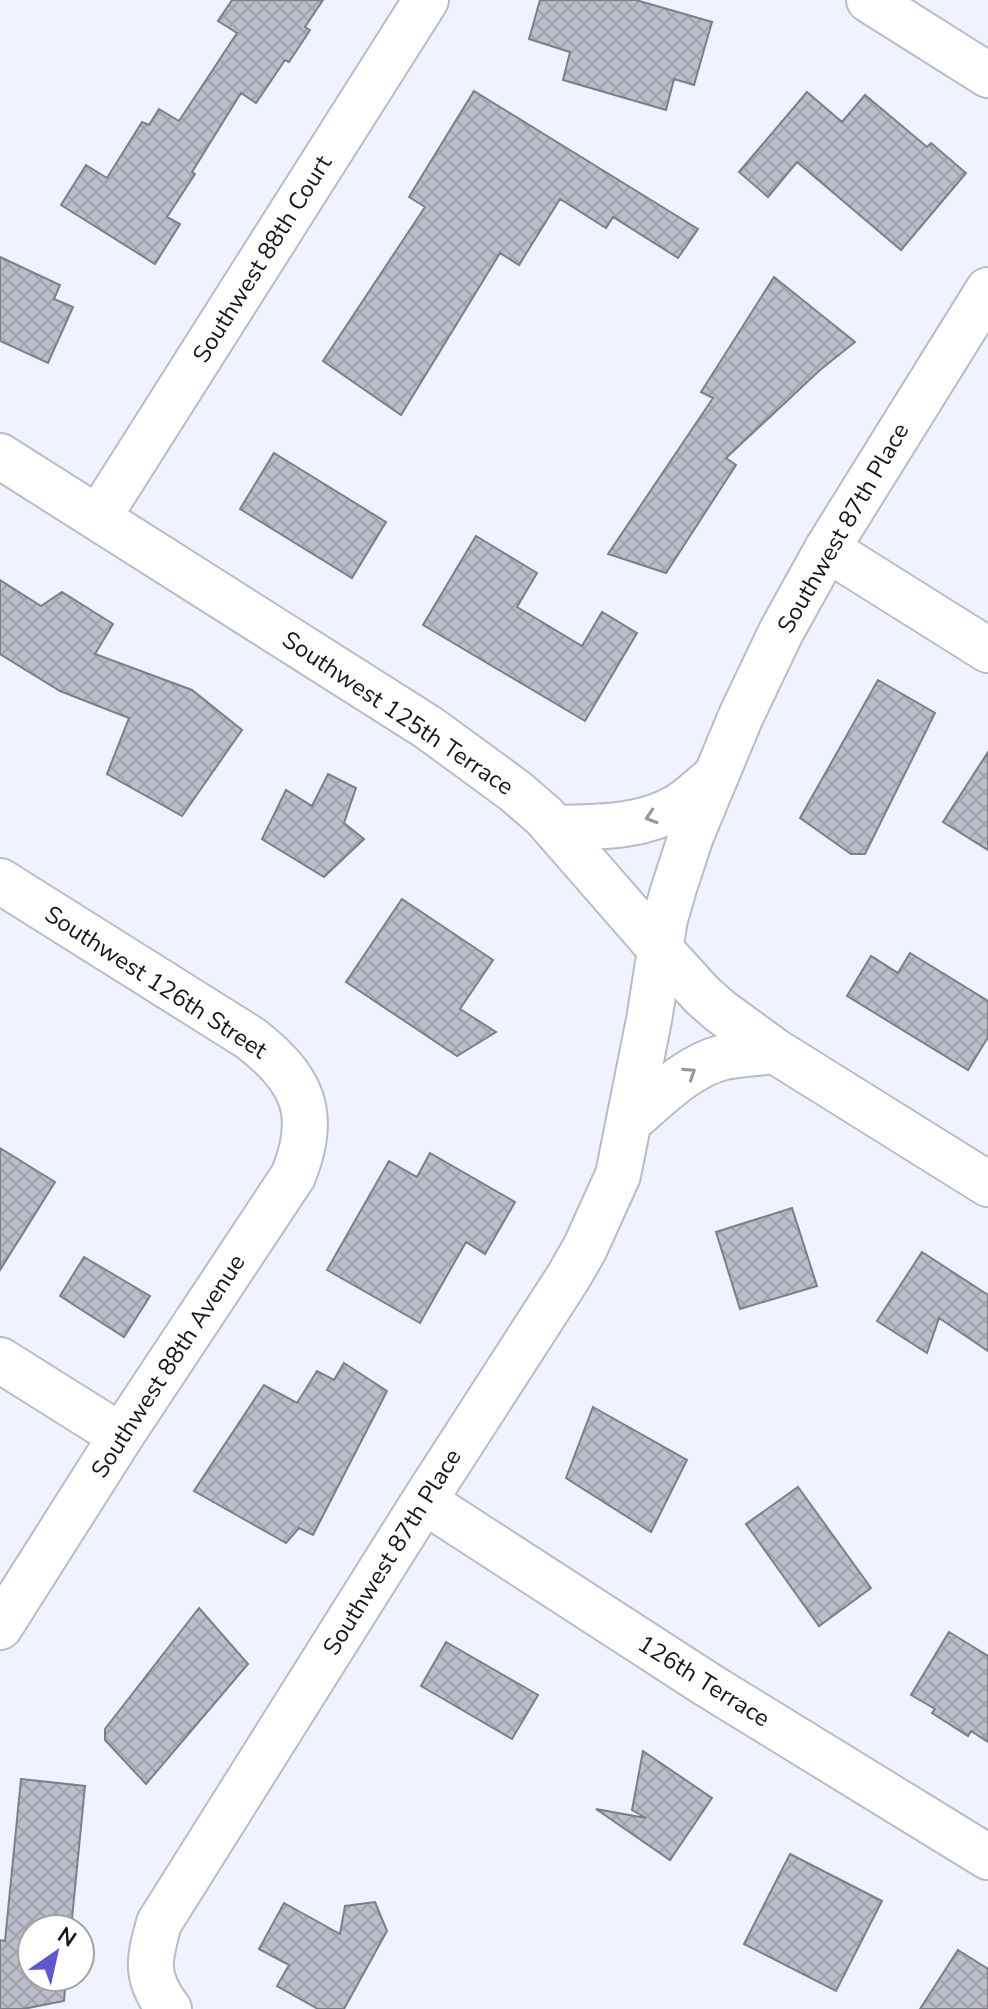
<svg xmlns="http://www.w3.org/2000/svg" width="988" height="2009" viewBox="0 0 988 2009" font-family="'Nunito Sans',sans-serif">
<style>
.building{fill:url(#building-cross-hatch);stroke:#7d7e89;stroke-width:2}
.lines{fill:none;stroke-linecap:round;stroke-linejoin:round}
.minor-casing{stroke:#babbc8;stroke-width:48}
.minor{stroke:#fff;stroke-width:44}
.oneway{stroke:#969798}
.labels{text-anchor:middle;stroke-width:8;stroke-linejoin:round;paint-order:stroke}
.street-label{font-size:24px;fill:#16171b;stroke:#fff}
</style>
<defs>
<pattern id="building-cross-hatch" width="8" height="8" patternUnits="userSpaceOnUse" patternTransform="scale(2)"><rect width="8" height="8" fill="#bcbdca"/><path d="M0 0l8 8M0 8l8-8" fill="none" stroke="#a1a2ad"/></pattern>
</defs>
<rect width="100%" height="100%" fill="#f0f2ff"/>
<path class="building" d="M 232,0 L 323,0 L 305,27 L 310,30 L 289,62 L 285,60 L 256,103 L 241,93 L 192,172 L 195,174 L 167,217 L 180,224 L 155,264 L 61,205 L 86,165 L 107,178 L 142,122 L 149,125 L 159,109 L 179,121 L 237,33 L 218,21 Z
M 540,0 L 636,0 L 712,22 L 694,85 L 674,79 L 666,110 L 563,80 L 570,52 L 529,39 Z
M 474,91 L 698,229 L 678,258 L 613,217 L 606,228 L 560,199 L 519,265 L 500,253 L 401,415 L 323,361 L 425,207 L 409,197 Z
M 807,92 L 842,122 L 865,95 L 927,147 L 931,143 L 966,173 L 901,250 L 797,162 L 768,197 L 739,172 Z
M 0,257 L 60,285 L 54,299 L 73,307 L 48,363 L 0,341 Z
M 774,277 L 855,342 L 820,370 L 726,458 L 736,465 L 666,573 L 608,554 L 713,398 L 701,392 Z
M 274,453 L 386,522 L 352,578 L 240,509 Z
M 476,536 L 537,573 L 517,607 L 582,646 L 602,612 L 637,633 L 585,721 L 423,625 Z
M 0,580 L 41,606 L 62,592 L 113,624 L 95,654 L 192,690 L 242,730 L 182,816 L 107,774 L 129,718 L 60,691 L 0,654 Z
M 878,680 L 935,713 L 865,854 L 851,854 L 800,818 Z
M 988,752 L 988,850 L 943,822 Z
M 328,774 L 356,788 L 344,823 L 364,839 L 324,877 L 262,839 L 286,790 L 312,806 Z
M 402,899 L 493,960 L 460,1009 L 496,1032 L 457,1056 L 346,982 Z
M 910,953 L 988,1001 L 988,1037 L 968,1070 L 847,996 L 871,956 L 898,973 Z
M 0,1148 L 55,1182 L 0,1270 Z
M 430,1153 L 515,1202 L 485,1254 L 466,1242 L 420,1323 L 327,1270 L 389,1161 L 417,1177 Z
M 792,1208 L 817,1286 L 740,1309 L 716,1232 Z
M 922,1252 L 988,1295 L 988,1351 L 939,1318 L 927,1353 L 877,1321 Z
M 84,1257 L 150,1296 L 124,1337 L 60,1296 Z
M 344,1363 L 387,1391 L 313,1535 L 299,1528 L 286,1543 L 194,1491 L 264,1385 L 297,1403 L 317,1371 L 334,1380 Z
M 593,1407 L 687,1460 L 651,1532 L 566,1478 Z
M 798,1487 L 871,1588 L 819,1626 L 746,1524 Z
M 199,1608 L 248,1664 L 146,1784 L 105,1740 L 105,1729 Z
M 949,1632 L 988,1656 L 988,1742 L 971,1731 L 968,1736 L 932,1713 L 935,1709 L 911,1695 Z
M 446,1642 L 538,1695 L 512,1739 L 421,1686 Z
M 643,1751 L 712,1798 L 670,1860 L 596,1809 L 646,1818 L 632,1810 Z
M 21,1779 L 85,1786 L 71,1929 L 32,1929 L 32,1977 L 66,1977 L 64,2001 L 23,2009 L 0,2009 L 0,1940 L 5,1941 Z
M 790,1854 L 882,1901 L 836,1991 L 744,1944 Z
M 375,1902 L 387,1931 L 344,2009 L 318,2009 L 277,1986 L 289,1965 L 259,1949 L 284,1903 L 340,1934 L 345,1906 Z
M 958,1950 L 988,1969 L 988,2009 L 920,2009 Z"/>
<g class="lines">
<g class="minor-casing">
<path id="minor" d="M 869,0 L 988,75
M 0,456 L 429,728 L 515,791 L 544,816 L 661,950 L 702,995 L 720,1011 L 775,1051 L 988,1184
M 98,518 L 426,0
M 827,549 L 988,650
M 556,828 C 596,827 641,828 677,807 C 691,799 703,786 716,776
M 0,881 L 250,1038 C 302,1078 319,1113 293,1176 L 121,1436 L 0,1627
M 629,1122 C 657,1098 687,1066 724,1057 C 740,1054 758,1053 775,1051
M 0,1360 L 121,1436
M 424,1501 L 708,1685 L 988,1857
M 169,2009 C 144,1977 149,1959 159,1923 L 424,1501 L 569,1276 L 585,1248 L 618,1175 L 649,1020 L 665,919 L 674,888 L 691,836 L 741,716 L 781,632 L 827,549 L 988,290"/>
</g>
<use href="#minor" class="minor"/>
</g>
<defs><path id="oneway-chevron" d="M-2-3.5L2.5 0L-2 3.5" fill="none" stroke-width="1.6" stroke-linecap="round" stroke-linejoin="round" transform="scale(2)"/></defs>
<g class="oneway">
<use href="#oneway-chevron" transform="translate(651 817) rotate(162)"/>
<use href="#oneway-chevron" transform="translate(690 1073) rotate(-33)"/>
</g>
<g class="labels">
<g class="street-label">
<text transform="translate(262 259) rotate(-58)" y="8">Southwest 88th Court</text>
<text transform="translate(843 528) rotate(-60)" y="8">Southwest 87th Place</text>
<text transform="translate(398 713) rotate(34)" y="8">Southwest 125th Terrace</text>
<text transform="translate(156 982) rotate(33)" y="8">Southwest 126th Street</text>
<text transform="translate(168 1366) rotate(-57)" y="8">Southwest 88th Avenue</text>
<text transform="translate(392 1552) rotate(-58)" y="8">Southwest 87th Place</text>
<text transform="translate(704 1681) rotate(32)" y="8">126th Terrace</text>
</g>
</g>
<g transform="translate(56 1953) rotate(34)"><circle r="38" fill="#ffffff" stroke="#a2a2a4" stroke-width="2"/>
<path d="M0-6L14 30L0 20L-14 30Z" fill="#5f57cf"/>
<text y="-12" font-size="22" font-weight="bold" text-anchor="middle" fill="#16171b">N</text>
</g>
</svg>
